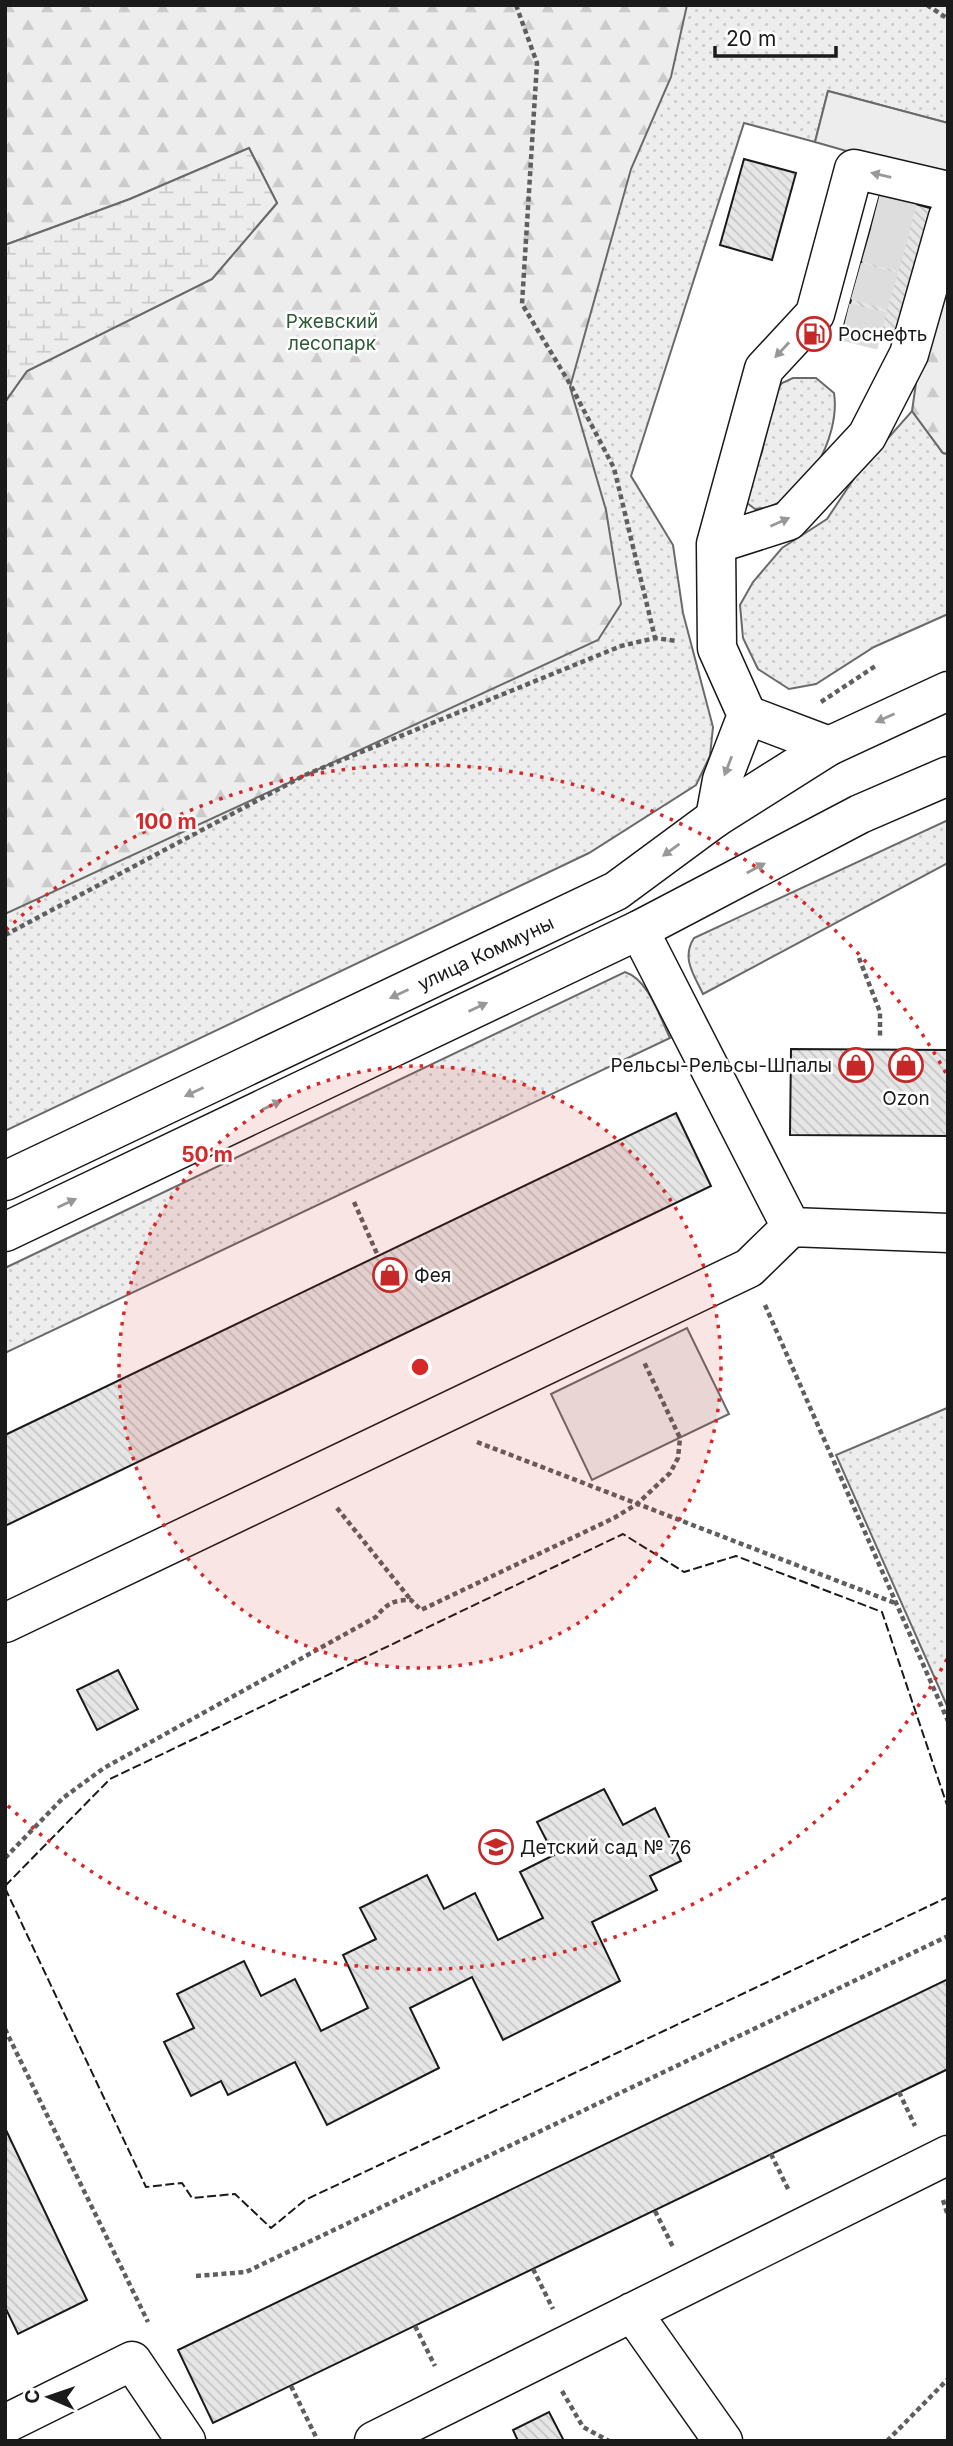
<svg xmlns="http://www.w3.org/2000/svg" width="953" height="2446" viewBox="0 0 953 2446" font-family="Inter,sans-serif">
<style>
.grass{fill:url(#grass-dots);stroke:#6a6a6a;stroke-width:2}
.forest{fill:url(#forest-firs);stroke:#6a6a6a;stroke-width:2}
.wetland{fill:url(#wetland-marsh);stroke:#6a6a6a;stroke-width:2}
.built{fill:#ededed;stroke:#6a6a6a;stroke-width:2}
.building{fill:url(#building-back-hatch);stroke:#1a1a1a;stroke-width:2}
.lines{fill:none;stroke-linecap:round;stroke-linejoin:round}
.minor-tunnel{stroke:#ddd;stroke-width:38;stroke-dasharray:38 19;stroke-linecap:butt}
.minor-casing{stroke:#1a1a1a;stroke-width:41}
.major-casing{stroke:#1a1a1a;stroke-width:41}
.path{stroke:#5f5f5f;stroke-width:4.5;stroke-dasharray:5 3.5;stroke-linecap:butt}
.minor{stroke:#fff;stroke-width:38}
.major{stroke:#fff;stroke-width:38}
.fence{stroke:#1a1a1a;stroke-width:2;stroke-dasharray:9 3.5;stroke-linecap:butt}
.oneway{fill:#989898}
.ring{fill:none;stroke:#d62828;stroke-width:3.5;stroke-dasharray:3.5 7}
.labels{text-anchor:middle;stroke-width:5;stroke-linejoin:round;paint-order:stroke}
.park-label{font-size:19px;fill:#2b5a34;stroke:#fff}
.poi-label{font-size:19px;fill:#1a1a1a;stroke:#fff;text-anchor:start}
.street-label{font-size:19px;fill:#1a1a1a;stroke:#fff}
.centre{fill:#d62828;stroke:#fff;stroke-width:3.5}
.ring-label{font-size:21px;text-anchor:middle;font-weight:bold;fill:#d62828;stroke:#fff;stroke-width:5;stroke-linejoin:round;paint-order:stroke}
</style>
<defs>
<pattern id="grass-dots" width="8" height="8" patternUnits="userSpaceOnUse" patternTransform="scale(1.75)"><rect width="8" height="8" fill="#ededed"/><path d="M2 2h.1M6 6h.1" fill="none" stroke="#cbcbcb" stroke-width="1.8" stroke-linecap="round"/></pattern>
<pattern id="forest-firs" width="22" height="20" patternUnits="userSpaceOnUse" patternTransform="scale(1.75)"><rect width="22" height="20" fill="#ededed"/><path d="M5 1l3.5 6h-7zM16 11l3.5 6h-7z" fill="#cbcbcb"/></pattern>
<pattern id="wetland-marsh" width="20" height="14" patternUnits="userSpaceOnUse" patternTransform="scale(1.75)"><rect width="20" height="14" fill="#ededed"/><path d="M1 5h8M5 5V1M11 12h8M15 12V8" fill="none" stroke="#cbcbcb"/></pattern>
<pattern id="building-back-hatch" width="6" height="6" patternUnits="userSpaceOnUse" patternTransform="scale(1.75)"><rect width="6" height="6" fill="#e6e6e6"/><path d="M-1 5l2 2M0 0l6 6M5-1l2 2" fill="none" stroke="#c5c5c5"/></pattern>
</defs>
<rect width="100%" height="100%" fill="#fff"/>
<path class="grass" d="M 5,5 L 948,5 L 948,123 L 828,91 L 815,142 L 744,123 L 631,476 L 673,545 L 683,613 L 713,727 L 710,756 L 696,785 L 589,853 L 5,1131 Z
M 793,378 L 816,378 L 834,393 C 841,437 804,507 755,509 L 743,500 L 762,452 L 775,392 L 782,383 Z
M 912,411 L 943,453 L 948,454 L 948,614 L 874,647 L 816,684 L 789,689 L 758,669 L 743,638 L 740,605 L 753,582 L 782,548 L 827,519 L 859,471 Z
M 948,820 L 948,863 L 703,994 C 694,975 681,958 694,938 Z
M 625,972 C 649,980 659,1016 670,1038 L 5,1353 L 5,1268 Z
M 947,1408 L 948,1409 L 948,1708 L 836,1455 Z"/>
<path class="forest" d="M 5,5 L 687,5 L 671,77 L 631,169 L 570,387 L 606,510 L 621,604 L 598,640 L 5,914 L 5,402 L 27,371 L 212,279 L 277,203 L 249,148 L 130,199 L 5,245 Z
M 948,292 L 948,454 L 943,453 L 912,411 L 922,341 Z"/>
<path class="wetland" d="M 249,148 L 277,203 L 212,279 L 27,371 L 5,402 L 5,245 L 130,199 Z"/>
<path class="built" d="M 828,91 L 948,123 L 948,180 L 815,142 Z
M 687,1328 L 729,1414 L 592,1480 L 551,1394 Z"/>
<path class="building" d="M 744,159 L 796,173 L 772,260 L 720,245 Z
M 880,194 L 937,210 L 899,344 L 843,329 Z
M 791,1049 L 948,1050 L 948,1136 L 790,1135 Z
M 676,1113 L 711,1186 L 5,1526 L 5,1435 Z
M 118,1670 L 138,1709 L 97,1730 L 77,1690 Z
M 604,1789 L 623,1825 L 655,1808 L 681,1861 L 650,1876 L 657,1890 L 592,1922 L 620,1981 L 503,2040 L 472,1977 L 410,2008 L 439,2068 L 327,2125 L 295,2062 L 228,2095 L 221,2081 L 191,2096 L 164,2042 L 194,2028 L 177,1994 L 244,1961 L 261,1996 L 295,1979 L 321,2031 L 368,2008 L 343,1955 L 376,1939 L 360,1908 L 427,1875 L 444,1909 L 475,1893 L 498,1940 L 543,1918 L 520,1872 L 554,1855 L 537,1822 Z
M 948,1979 L 948,2069 L 213,2423 L 178,2350 Z
M 5,2128 L 87,2300 L 18,2334 L 5,2307 Z
M 549,2412 L 564,2441 L 518,2441 L 513,2430 Z"/>
<g class="lines">
<path class="minor-tunnel" d="M 876,209 L 934,224
M 867,243 L 923,259
M 856,281 L 913,297
M 845,322 L 902,336"/>
<g class="minor-casing">
<path id="minor" d="M 716,544 L 788,521 L 867,436 L 909,354 L 948,217
M 829,746 L 747,715 L 717,648 L 716,544 L 764,369 L 815,314 L 854,169 L 948,191
M 715,818 L 722,780 L 747,715
M 639,930 L 791,1227
M 5,1623 L 749,1268 L 791,1227 L 948,1233
M 632,2312 L 723,2441
M 5,2424 L 132,2361 L 186,2441
M 374,2441 L 948,2155"/>
</g>
<g class="major-casing">
<g id="major">
<path id="s1" d="M 5,1181 L 616,891 L 715,818 L 829,746 L 948,691"/>
<path d="M 5,1232 L 639,930 L 860,814 L 948,776"/>
</g>
</g>
<path class="path" d="M 516,5 L 537,63 L 522,304 L 570,384 L 614,468 L 655,638
M 927,5 L 948,19
M 821,702 L 877,665
M 5,935 L 305,775 L 621,646 L 655,638 L 676,641
M 859,958 L 880,1012 L 880,1039
M 354,1202 L 378,1256
M 765,1305 L 948,1721
M 477,1442 L 895,1603
M 337,1508 L 411,1600
M 5,1858 L 63,1798 L 104,1768 L 376,1617 C 387,1603 394,1600 411,1600 L 421,1610 L 614,1518 L 637,1504 L 670,1473 L 678,1458 L 680,1438 L 644,1362
M 5,2029 L 148,2322
M 899,2092 L 915,2126
M 771,2154 L 789,2191
M 943,2200 L 948,2216
M 655,2211 L 673,2247
M 533,2269 L 553,2309
M 196,2276 L 246,2272 L 948,1936
M 415,2326 L 435,2366
M 291,2386 L 318,2441
M 562,2391 L 583,2427 L 609,2441
M 887,2441 L 948,2379"/>
<use href="#minor" class="minor"/>
<use href="#major" class="major"/>
<path class="fence" d="M 5,1886 L 110,1779 L 623,1534 L 684,1572 L 736,1556 L 882,1612 L 948,1808
M 5,1888 L 146,2187 L 182,2183 L 192,2198 L 235,2194 L 271,2228 L 305,2200 L 948,1897"/>
</g>
<defs><path id="oneway-solid" d="M-6-.8H1V-3.2L6.5 0L1 3.2V.8H-6Z" transform="scale(1.75)"/></defs>
<g class="oneway">
<use href="#oneway-solid" transform="translate(881 175) rotate(-167)"/>
<use href="#oneway-solid" transform="translate(782 350) rotate(133)"/>
<use href="#oneway-solid" transform="translate(780 522) rotate(-24)"/>
<use href="#oneway-solid" transform="translate(885 718) rotate(156)"/>
<use href="#oneway-solid" transform="translate(728 766) rotate(111)"/>
<use href="#oneway-solid" transform="translate(671 850) rotate(144)"/>
<use href="#oneway-solid" transform="translate(756 868) rotate(-28)"/>
<use href="#oneway-solid" transform="translate(399 994) rotate(155)"/>
<use href="#oneway-solid" transform="translate(478 1007) rotate(-25)"/>
<use href="#oneway-solid" transform="translate(194 1092) rotate(155)"/>
<use href="#oneway-solid" transform="translate(272 1105) rotate(-25)"/>
<use href="#oneway-solid" transform="translate(67 1203) rotate(-25)"/>
</g>
<circle cx="420" cy="1367" r="301" fill="#d62828" fill-opacity=".12"/>
<g class="ring">
<circle cx="420" cy="1367" r="301"/>
<path d="M947 1659A602 602 0 0 1 6 1804M6 930A602 602 0 0 1 947 1075"/>
</g>
<defs>
<g id="fuel-ring" transform="scale(1.75)"><circle r="9.5" fill="#fff" stroke="#c62828" stroke-width="1.5"/><path d="M-5.5-6h7V0h2V4h1.3V-2.5L3-4.5l.8-.8L6-3V5H2.5V1h-1V6h-7ZM-4.2-4.7v3.2H.2V-4.7Z" fill="#c62828"/></g>
<g id="shop-ring" transform="scale(1.75)"><circle r="9.5" fill="#fff" stroke="#c62828" stroke-width="1.5"/><path d="M-5-2.5h2.3a2.7 3.5 0 0 1 5.4 0H5L5.5 6h-11ZM-1.5-2.5h3a1.5 2.3 0 0 0-3 0Z" fill="#c62828"/></g>
<g id="school-ring" transform="scale(1.75)"><circle r="9.5" fill="#fff" stroke="#c62828" stroke-width="1.5"/><path d="M0-5L7-2L0 1L-7-2ZM-4 1L0 2.5L4 1V4Q0 6-4 4Z" fill="#c62828"/></g>
</defs>
<g fill-rule="evenodd">
<use href="#fuel-ring" x="814" y="334"/>
<use href="#shop-ring" x="856" y="1065"/>
<use href="#shop-ring" x="906" y="1065"/>
<use href="#shop-ring" x="390" y="1275"/>
<use href="#school-ring" x="496" y="1847"/>
</g>
<g class="labels">
<g class="park-label">
<text x="332" y="328">Ржевский<tspan x="332" dy="22">лесопарк</tspan></text>
</g>
<g class="poi-label">
<text x="838" y="341">Роснефть</text>
<text x="832" y="1072" text-anchor="end">Рельсы-Рельсы-Шпалы</text>
<text x="906" y="1105" text-anchor="middle">Ozon</text>
<text x="414" y="1282">Фея</text>
<text x="520" y="1854">Детский сад № 76</text>
</g>
<g class="street-label">
<text dy="7" stroke="none"><textPath href="#s1" startOffset="532">улица Коммуны</textPath></text>
</g>
</g>
<circle cx="420" cy="1367" r="10" class="centre"/>
<g class="ring-label">
<text x="166" y="829">100 m</text>
<text x="207" y="1162">50 m</text>
</g>
<rect width="953" height="2446" fill="none" stroke="#1a1a1a" stroke-width="14"/>
<g transform="translate(49 2397) rotate(272)" stroke="#ffffff" stroke-width="5" paint-order="stroke">
<path d="M0-5L12 26L0 18L-12 26Z" fill="#1a1a1a"/>
<text y="-10" font-size="19" font-weight="bold" text-anchor="middle" fill="#1a1a1a">С</text>
</g>
<path d="M715 46v10h121v-10" fill="none" stroke="#1a1a1a" stroke-width="3.5"/>
<text x="726" y="46" font-size="21" fill="#1a1a1a" stroke="#ffffff" stroke-width="5" paint-order="stroke">20 m</text>
</svg>
